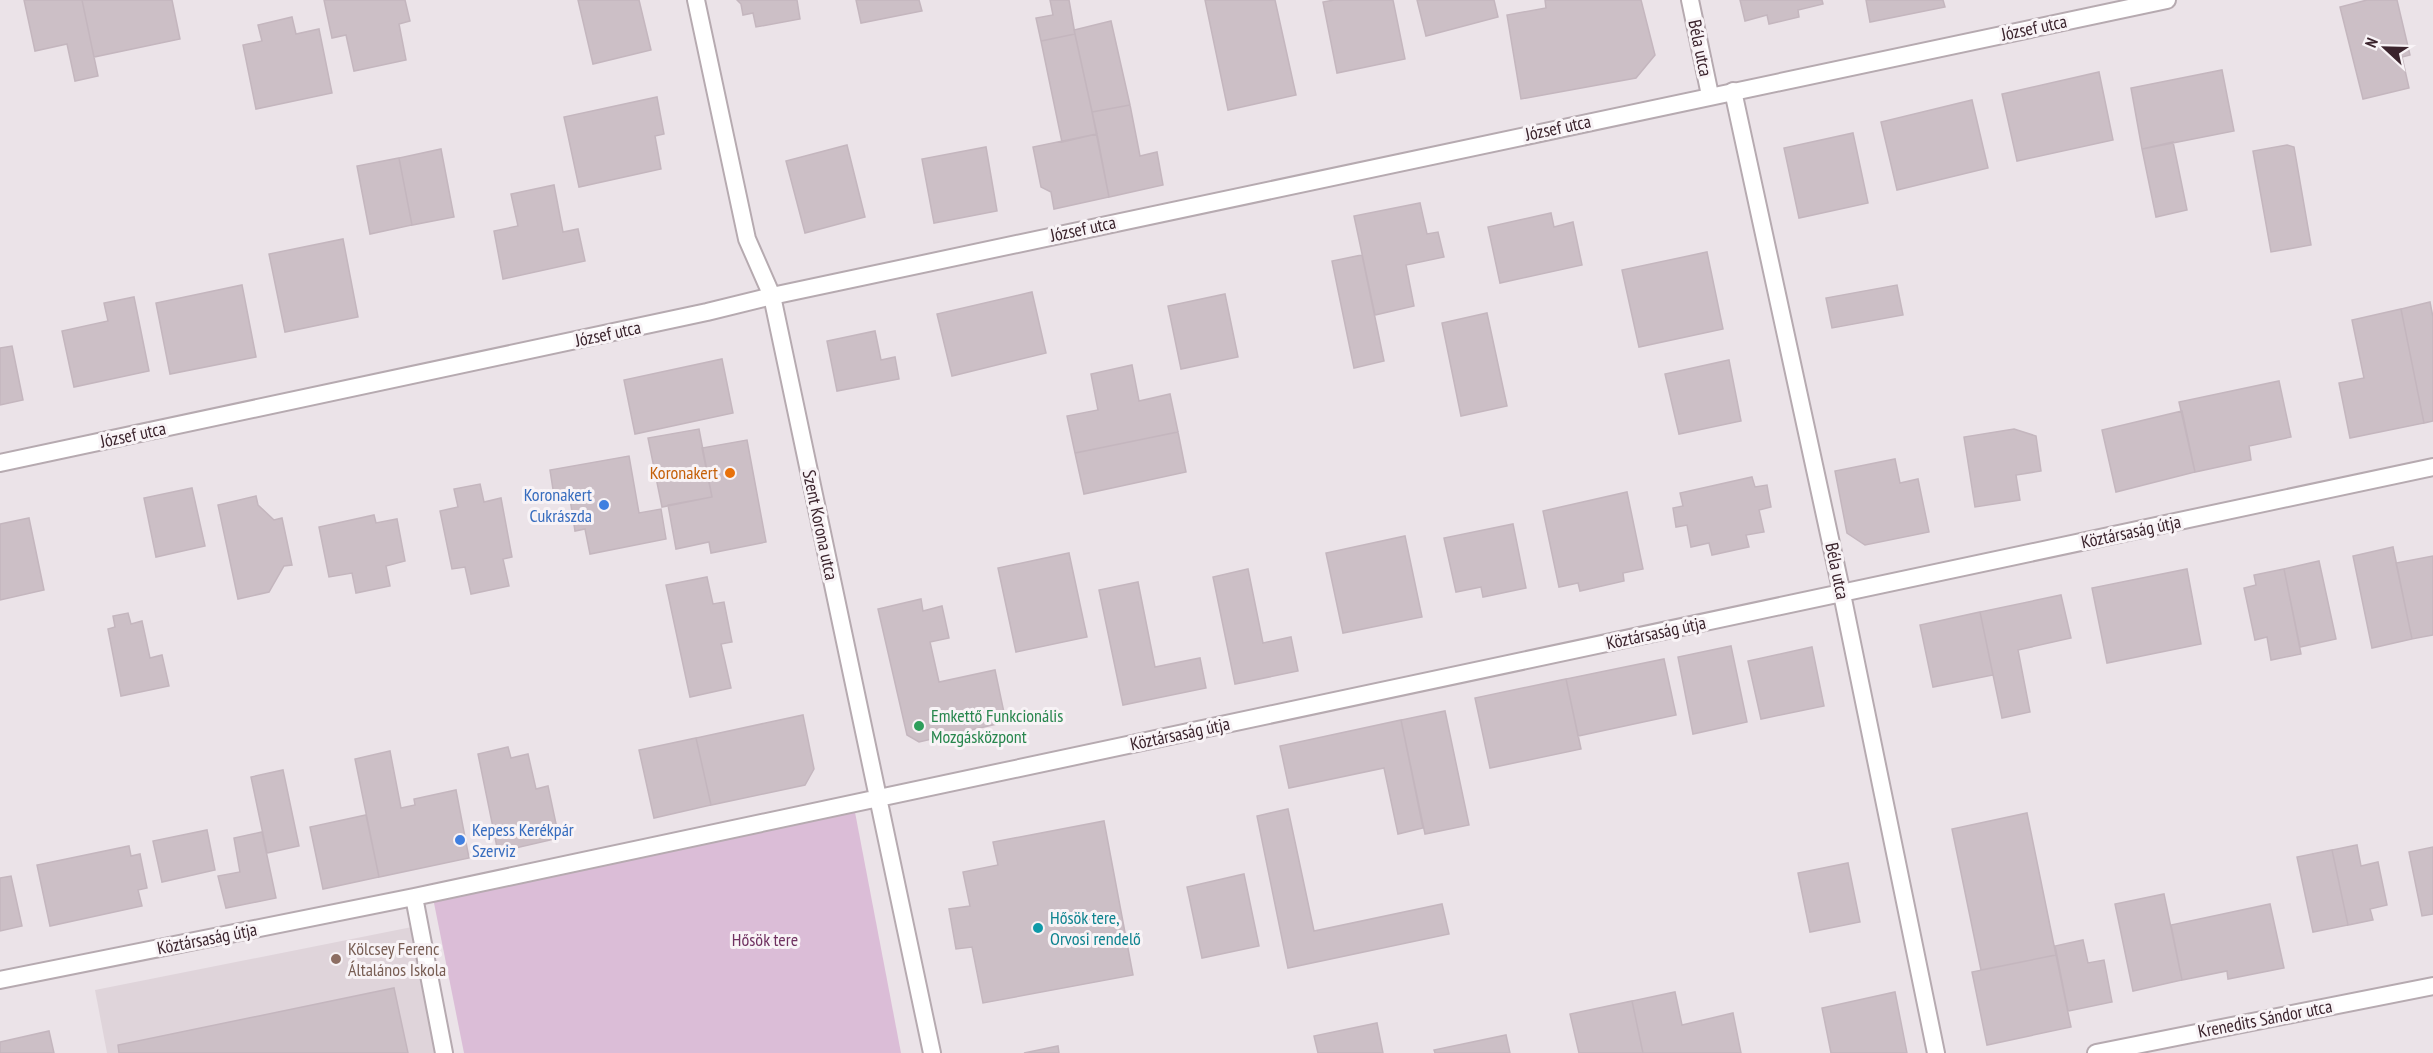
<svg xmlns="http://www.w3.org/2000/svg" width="2433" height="1053" viewBox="0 0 2433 1053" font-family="'PT Sans Narrow',sans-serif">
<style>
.built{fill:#dfd4da}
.green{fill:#dbbdd7}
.building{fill:#ccbfc6;stroke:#c4b6be;stroke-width:1.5}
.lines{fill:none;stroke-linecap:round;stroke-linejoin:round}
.minor-casing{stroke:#b6aab0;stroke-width:20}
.tertiary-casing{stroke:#b6aab0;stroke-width:20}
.minor{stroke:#fff;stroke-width:16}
.tertiary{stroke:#fff;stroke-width:16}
.food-dot{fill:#e8710a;stroke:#f8f3f6;stroke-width:2}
.shop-dot{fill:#3f7fe0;stroke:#f8f3f6;stroke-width:2}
.leisure-dot{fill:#2e9e5b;stroke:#f8f3f6;stroke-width:2}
.culture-dot{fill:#0f9aa8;stroke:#f8f3f6;stroke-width:2}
.education-dot{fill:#8d6e63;stroke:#f8f3f6;stroke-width:2}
.labels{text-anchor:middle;stroke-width:6;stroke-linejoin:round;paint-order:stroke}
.street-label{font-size:18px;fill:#3b242d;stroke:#f8f3f6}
.food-label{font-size:18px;fill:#c56008;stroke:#f8f3f6;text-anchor:end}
.shop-label{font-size:18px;fill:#366cbe;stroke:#f8f3f6;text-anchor:end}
.leisure-label{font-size:18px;fill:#27864d;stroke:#f8f3f6;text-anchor:start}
.culture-label{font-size:18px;fill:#0d838f;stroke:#f8f3f6;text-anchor:start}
.park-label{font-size:18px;fill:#6f3160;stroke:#f8f3f6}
.education-label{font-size:18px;fill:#785e54;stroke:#f8f3f6;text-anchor:start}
</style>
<rect width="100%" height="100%" fill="#ebe3e8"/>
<path class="built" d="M 412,927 L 436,1053 L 107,1053 L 95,990 Z"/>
<path class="green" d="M 854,807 L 901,1053 L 464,1053 L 432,893 Z"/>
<path class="building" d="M 24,0 L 82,0 L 98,76 L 75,81 L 67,44 L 35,51 Z
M 82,0 L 172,0 L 180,39 L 94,57 Z
M 324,0 L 405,0 L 410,21 L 399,24 L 406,60 L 354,71 L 346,35 L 332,38 Z
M 578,0 L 639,0 L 651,50 L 593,64 Z
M 737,0 L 797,0 L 800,19 L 756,27 L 753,13 L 743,15 L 741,4 Z
M 856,0 L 919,0 L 922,11 L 861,23 Z
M 1050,0 L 1069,0 L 1075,34 L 1041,41 L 1036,18 L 1053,15 Z
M 1205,0 L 1275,0 L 1296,95 L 1228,110 Z
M 1334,0 L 1393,0 L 1405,59 L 1337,73 L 1323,2 Z
M 1417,0 L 1494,0 L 1498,17 L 1426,36 Z
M 1545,0 L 1641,0 L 1655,55 L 1636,78 L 1521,99 L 1507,15 L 1546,8 Z
M 1740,0 L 1822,0 L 1823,4 L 1798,10 L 1799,17 L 1769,24 L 1767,15 L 1745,21 Z
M 1866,0 L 1943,0 L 1945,7 L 1870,22 Z
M 2367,0 L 2397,0 L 2410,55 L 2402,57 L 2409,88 L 2363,99 L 2340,7 Z
M 292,17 L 296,34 L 319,29 L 332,93 L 256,109 L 243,45 L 262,41 L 258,25 Z
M 1111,21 L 1130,105 L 1092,112 L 1074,30 Z
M 1075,34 L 1097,134 L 1062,142 L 1041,41 Z
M 2222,70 L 2234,131 L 2142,149 L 2131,88 Z
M 2099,72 L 2113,140 L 2017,161 L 2002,94 Z
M 657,97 L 664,134 L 655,136 L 661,169 L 579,187 L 564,117 Z
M 1972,100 L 1988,168 L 1897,190 L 1881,122 Z
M 1130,105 L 1140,156 L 1157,152 L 1163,185 L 1109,197 L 1092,112 Z
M 1853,133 L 1868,203 L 1799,218 L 1784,148 Z
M 1097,134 L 1109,197 L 1054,209 L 1051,192 L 1041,187 L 1033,147 Z
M 2173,142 L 2187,210 L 2156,217 L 2142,149 Z
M 847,145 L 865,217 L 805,233 L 786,161 Z
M 2287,145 L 2294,147 L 2311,245 L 2271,252 L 2253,151 Z
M 986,147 L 997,211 L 934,223 L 922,159 Z
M 441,149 L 454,217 L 412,225 L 399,158 Z
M 399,158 L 412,225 L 370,234 L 357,166 Z
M 554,185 L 563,232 L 578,229 L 585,261 L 503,279 L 494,231 L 518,226 L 511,194 Z
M 1420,203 L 1427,234 L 1438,232 L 1444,257 L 1406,265 L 1414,306 L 1375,315 L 1354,216 Z
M 1551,213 L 1554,227 L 1573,222 L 1582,265 L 1500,283 L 1488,227 Z
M 343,239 L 358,317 L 285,332 L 269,254 Z
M 1707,252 L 1723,329 L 1639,347 L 1622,270 Z
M 1362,255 L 1384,361 L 1354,368 L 1332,261 Z
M 242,285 L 256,357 L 170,374 L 156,303 Z
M 1897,285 L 1903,315 L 1832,328 L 1826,298 Z
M 1032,292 L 1046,353 L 952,376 L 937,314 Z
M 1225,294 L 1238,357 L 1181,369 L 1168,306 Z
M 134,297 L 149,371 L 74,387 L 62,331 L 108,321 L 104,303 Z
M 2430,302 L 2433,317 L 2433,421 L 2424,423 L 2401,309 Z
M 2401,309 L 2424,423 L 2350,438 L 2339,383 L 2364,378 L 2352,320 Z
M 1487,313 L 1507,406 L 1461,416 L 1442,323 Z
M 875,331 L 881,360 L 895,357 L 899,379 L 837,391 L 827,341 Z
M 12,346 L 23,400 L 0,405 L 0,348 Z
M 722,359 L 733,413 L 635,434 L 624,380 Z
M 1729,360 L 1741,421 L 1679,434 L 1665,374 Z
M 1132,365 L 1139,401 L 1170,394 L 1178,432 L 1075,453 L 1067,416 L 1098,410 L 1091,374 Z
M 2279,381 L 2291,437 L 2249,446 L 2251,460 L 2195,472 L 2179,402 Z
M 2182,411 L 2195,472 L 2116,492 L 2102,430 Z
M 699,429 L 712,497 L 662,507 L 648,438 Z
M 2014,429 L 2036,436 L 2041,471 L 2016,475 L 2020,500 L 1975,507 L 1964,437 Z
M 1178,432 L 1186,472 L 1084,494 L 1075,453 Z
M 747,440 L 766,542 L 711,553 L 709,542 L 676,549 L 668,505 L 712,497 L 702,448 Z
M 629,456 L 639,513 L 661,509 L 666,539 L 590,554 L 585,529 L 575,531 L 570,499 L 555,502 L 550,470 Z
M 1895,459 L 1900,483 L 1918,479 L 1929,532 L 1865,545 L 1847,533 L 1835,471 Z
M 1752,477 L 1755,487 L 1767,485 L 1771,507 L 1759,510 L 1764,532 L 1746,535 L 1749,547 L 1712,555 L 1709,543 L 1691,547 L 1687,525 L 1676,527 L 1673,508 L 1683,506 L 1680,493 Z
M 480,484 L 484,502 L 501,498 L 512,557 L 503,559 L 509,586 L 471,594 L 465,567 L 452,569 L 440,511 L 458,507 L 454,489 Z
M 192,488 L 205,546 L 156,557 L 144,498 Z
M 1627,492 L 1643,569 L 1623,573 L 1624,581 L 1580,591 L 1578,583 L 1559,587 L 1543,511 Z
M 256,496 L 258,505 L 274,520 L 282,518 L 292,565 L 284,566 L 269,592 L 238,599 L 218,505 Z
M 374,515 L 376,523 L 397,519 L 405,561 L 386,566 L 390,586 L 356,593 L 352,573 L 329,577 L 319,527 Z
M 29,518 L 44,590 L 0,600 L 0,524 Z
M 1513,524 L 1526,588 L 1483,597 L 1481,587 L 1456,592 L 1444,538 Z
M 1405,536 L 1422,617 L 1343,633 L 1326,553 Z
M 2393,547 L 2412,639 L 2372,648 L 2353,556 Z
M 1069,553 L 1087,637 L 1016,652 L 998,568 Z
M 2433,556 L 2433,635 L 2412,639 L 2396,563 Z
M 2319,561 L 2336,639 L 2300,647 L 2284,569 Z
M 1248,569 L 1263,643 L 1291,637 L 1298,671 L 1235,684 L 1213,577 Z
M 2187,569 L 2201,644 L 2107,663 L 2092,588 Z
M 2284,569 L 2301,654 L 2271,660 L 2267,637 L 2255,640 L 2244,588 L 2256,585 L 2254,575 Z
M 707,577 L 713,604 L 724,602 L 732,642 L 721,644 L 731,688 L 690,697 L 666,585 Z
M 1138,582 L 1155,667 L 1200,658 L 1206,688 L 1123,705 L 1099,590 Z
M 2061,595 L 2071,638 L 2018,650 L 2030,712 L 2002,718 L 1980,612 Z
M 921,599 L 923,611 L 942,606 L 949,638 L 930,642 L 939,682 L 995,670 L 1006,722 L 919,742 L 907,735 L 878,609 Z
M 1980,612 L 1993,675 L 1933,687 L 1920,625 Z
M 128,613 L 131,624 L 142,621 L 150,658 L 162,655 L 169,686 L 121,696 L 108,629 L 115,627 L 113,616 Z
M 1731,646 L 1747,722 L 1693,734 L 1678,657 Z
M 1812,647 L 1824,706 L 1761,719 L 1748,661 Z
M 1664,659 L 1676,715 L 1578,736 L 1566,679 Z
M 1566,679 L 1581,749 L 1490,768 L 1475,698 Z
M 1445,711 L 1469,825 L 1425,834 L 1401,720 Z
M 803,715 L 814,769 L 805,785 L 711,805 L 696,738 Z
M 1401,720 L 1423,828 L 1398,834 L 1384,768 L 1289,788 L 1280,746 Z
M 696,738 L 711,805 L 654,818 L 639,750 Z
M 508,747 L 511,758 L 528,754 L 536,789 L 548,786 L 559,838 L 498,852 L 478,754 Z
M 390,751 L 401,808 L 415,805 L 414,799 L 456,790 L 469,858 L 379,877 L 355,759 Z
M 283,770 L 299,846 L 267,853 L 251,777 Z
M 1288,809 L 1314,931 L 1442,904 L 1449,934 L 1288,968 L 1257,816 Z
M 2027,813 L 2056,955 L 1981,970 L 1952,829 Z
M 366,815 L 379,877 L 323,889 L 310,827 Z
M 1104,821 L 1133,975 L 983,1003 L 972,947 L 956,949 L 949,909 L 970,906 L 963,872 L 998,865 L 993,842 Z
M 207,830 L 215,870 L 162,882 L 153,841 Z
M 262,832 L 276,898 L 226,908 L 218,876 L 240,872 L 234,838 Z
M 2357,845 L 2361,866 L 2378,862 L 2387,905 L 2370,909 L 2373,920 L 2348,925 L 2332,850 Z
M 129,846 L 131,856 L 140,854 L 147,888 L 138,890 L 142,906 L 50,926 L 37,865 Z
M 2433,847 L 2433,914 L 2422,916 L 2409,852 Z
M 2332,850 L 2348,925 L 2313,932 L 2297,857 Z
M 1848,863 L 1860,922 L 1810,932 L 1798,873 Z
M 1244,874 L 1259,946 L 1202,958 L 1187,887 Z
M 11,876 L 22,926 L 0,931 L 0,878 Z
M 2164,894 L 2182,980 L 2133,991 L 2115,904 Z
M 2270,904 L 2284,968 L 2228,979 L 2227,971 L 2182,980 L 2171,925 Z
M 2083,940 L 2088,963 L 2104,960 L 2112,1002 L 2068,1011 L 2055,946 Z
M 2056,955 L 2071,1027 L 1987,1045 L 1972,972 Z
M 394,988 L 408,1053 L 119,1053 L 118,1045 Z
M 1675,992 L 1682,1025 L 1733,1013 L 1741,1053 L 1643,1053 L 1632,1001 Z
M 1895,992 L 1907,1053 L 1831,1053 L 1822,1008 Z
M 1632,1001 L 1643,1053 L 1579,1053 L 1570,1014 Z
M 1377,1023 L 1383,1053 L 1318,1053 L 1314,1036 Z
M 49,1031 L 54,1053 L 0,1053 L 0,1042 Z
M 1506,1035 L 1510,1053 L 1435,1053 L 1434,1050 Z
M 1058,1046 L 1059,1053 L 1024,1053 Z"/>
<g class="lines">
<g class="minor-casing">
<path id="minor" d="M 696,0 L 747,239 L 772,296 L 932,1053
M 1690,0 L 1710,95
M 1733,91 L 1842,594 L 1936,1053
M 414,897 L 444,1053
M 0,980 L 414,897 L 2433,467
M 2096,1053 L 2433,986"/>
</g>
<g class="tertiary-casing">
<path id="tertiary" d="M 0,463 L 707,312 L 772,296 L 2167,0"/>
</g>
<use href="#minor" class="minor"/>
<use href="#tertiary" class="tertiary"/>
</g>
<circle class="food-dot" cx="730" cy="473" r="6"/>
<g class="shop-dot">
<circle cx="604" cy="505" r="6"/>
<circle cx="460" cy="840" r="6"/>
</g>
<circle class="leisure-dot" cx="919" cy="726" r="6"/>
<circle class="culture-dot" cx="1038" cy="928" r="6"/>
<circle class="education-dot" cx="336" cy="959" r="6"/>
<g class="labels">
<g class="street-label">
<text transform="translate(2034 28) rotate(-12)" y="6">József utca</text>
<text transform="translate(1700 48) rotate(78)" y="6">Béla utca</text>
<text transform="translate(1558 128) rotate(-12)" y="6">József utca</text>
<text transform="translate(1083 229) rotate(-12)" y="6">József utca</text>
<text transform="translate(608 334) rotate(-12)" y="6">József utca</text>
<text transform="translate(133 435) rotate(-12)" y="6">József utca</text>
<text transform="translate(820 525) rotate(78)" y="6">Szent Korona utca</text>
<text transform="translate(2131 532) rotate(-12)" y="6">Köztársaság útja</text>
<text transform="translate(1837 571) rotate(78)" y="6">Béla utca</text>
<text transform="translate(1656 633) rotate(-12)" y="6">Köztársaság útja</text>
<text transform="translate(1180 734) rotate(-12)" y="6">Köztársaság útja</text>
<text transform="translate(207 939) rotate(-11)" y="6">Köztársaság útja</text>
<text transform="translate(2265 1019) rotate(-11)" y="6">Krenedits Sándor utca</text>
</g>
<g class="food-label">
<text x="718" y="479">Koronakert</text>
</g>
<g class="shop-label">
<text x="592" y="501">Koronakert<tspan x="592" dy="21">Cukrászda</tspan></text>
<text x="472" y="836" text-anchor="start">Kepess Kerékpár<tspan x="472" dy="21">Szerviz</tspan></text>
</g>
<g class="leisure-label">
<text x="931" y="722">Emkettő Funkcionális<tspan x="931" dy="21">Mozgásközpont</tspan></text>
</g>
<g class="culture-label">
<text x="1050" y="924">Hősök tere,<tspan x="1050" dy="21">Orvosi rendelő</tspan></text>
</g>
<g class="park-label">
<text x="765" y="946">Hősök tere</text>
</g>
<g class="education-label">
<text x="348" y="955">Kölcsey Ferenc<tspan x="348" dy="21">Általános Iskola</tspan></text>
</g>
</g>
<g transform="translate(2385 48) rotate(292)" stroke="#f8f3f6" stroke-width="4.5" paint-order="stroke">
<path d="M0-4.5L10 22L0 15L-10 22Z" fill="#3b242d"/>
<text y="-9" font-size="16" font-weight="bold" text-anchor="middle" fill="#3b242d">N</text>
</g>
</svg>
